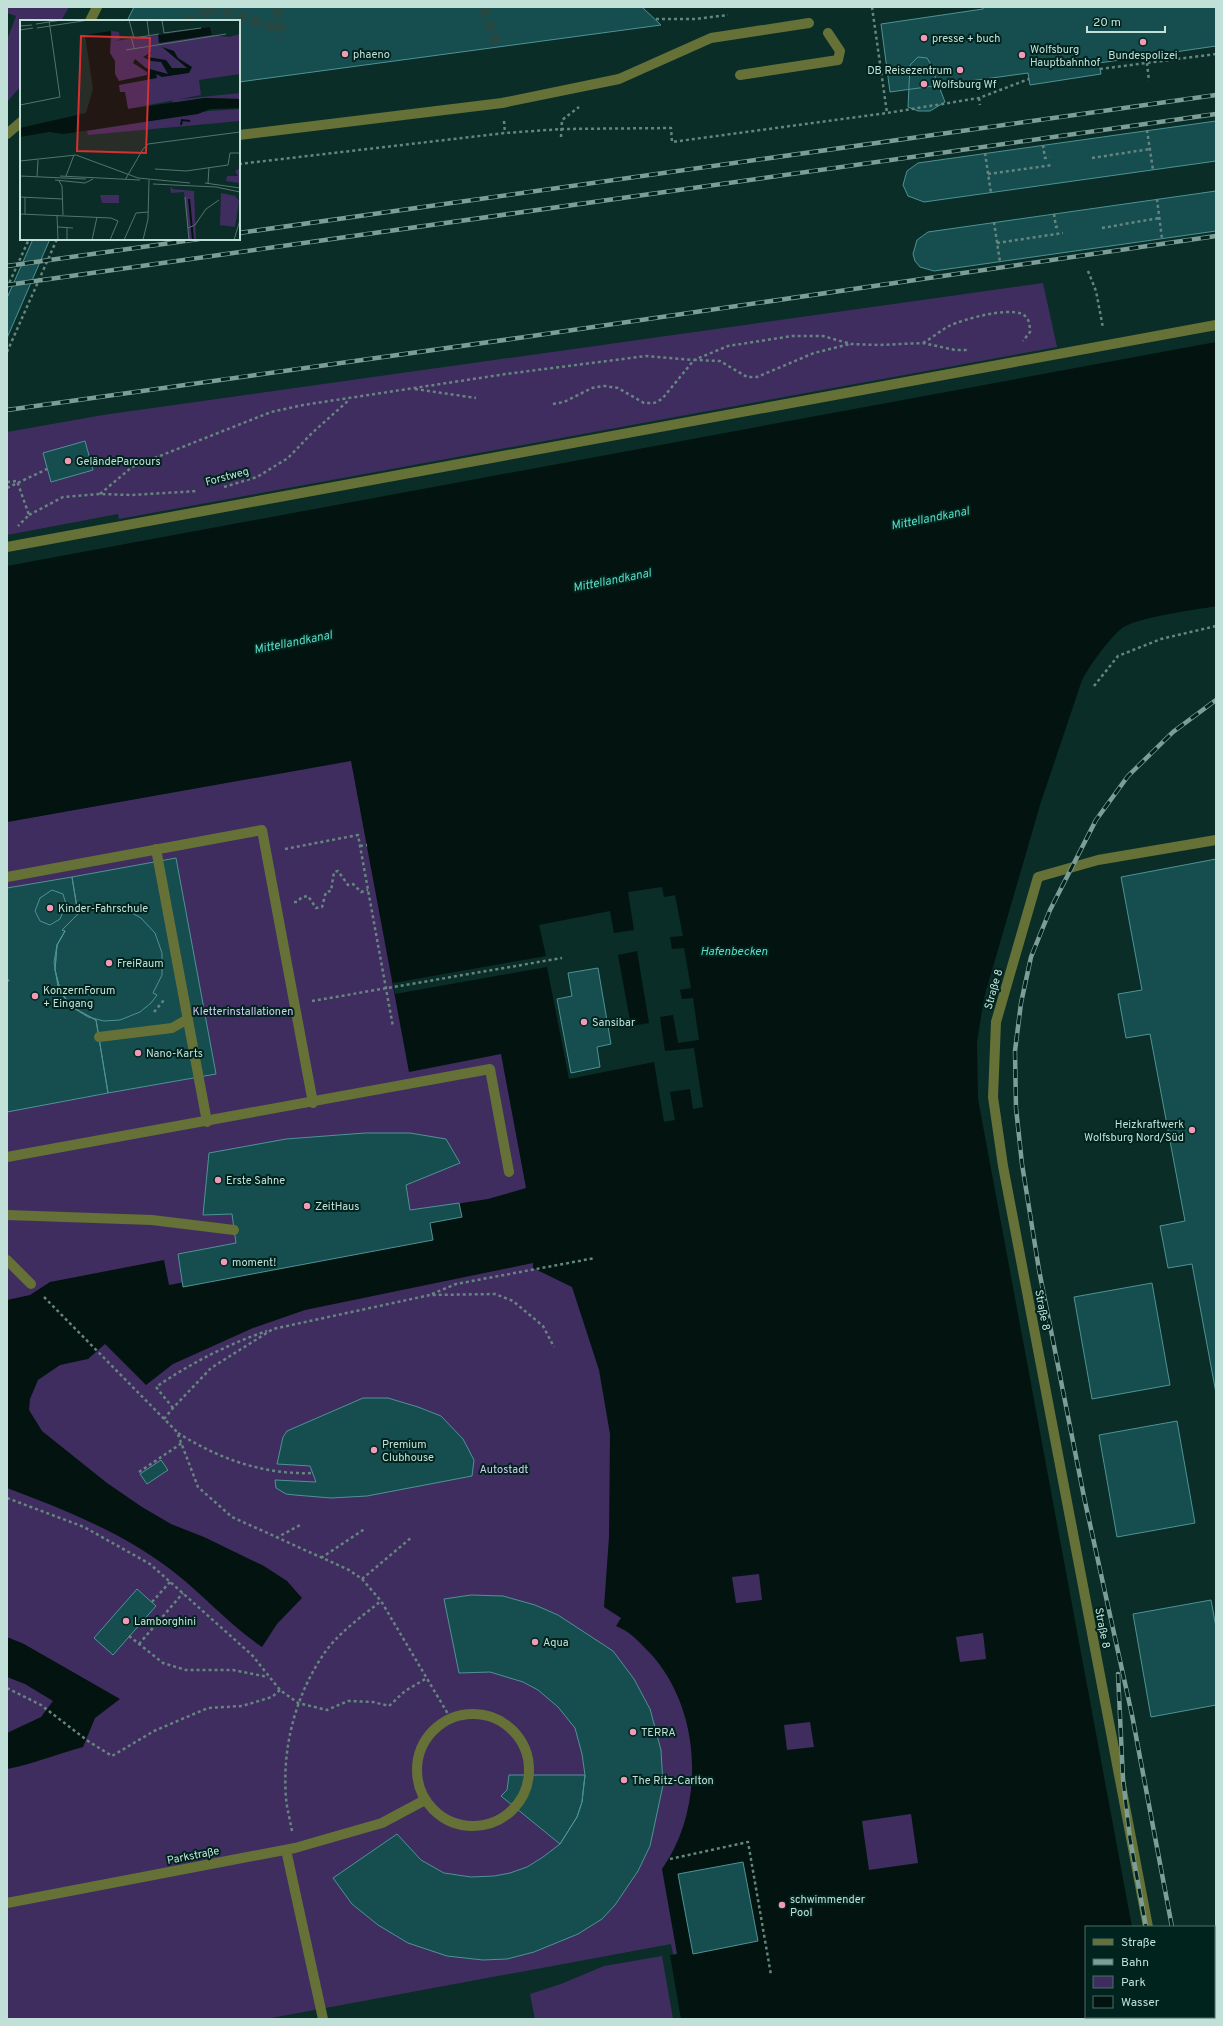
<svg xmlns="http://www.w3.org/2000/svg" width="1223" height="2026" viewBox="0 0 1223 2026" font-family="Overpass,sans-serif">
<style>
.green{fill:#3f2d60}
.water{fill:#03130f;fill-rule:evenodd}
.pier{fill:#0a2d27;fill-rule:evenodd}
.building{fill:#164d4f;stroke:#4e9395}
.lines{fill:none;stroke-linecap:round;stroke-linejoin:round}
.minor-tunnel{stroke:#254842;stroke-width:10;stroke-dasharray:10 5;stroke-linecap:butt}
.path{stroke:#64867f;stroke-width:2.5;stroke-dasharray:3 3;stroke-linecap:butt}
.minor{stroke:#657137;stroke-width:10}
.rail-casing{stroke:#7d9e97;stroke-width:4.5}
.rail{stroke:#00231d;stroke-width:3;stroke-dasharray:9;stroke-linecap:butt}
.poi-dot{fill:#f09ab6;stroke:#00231d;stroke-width:1.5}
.labels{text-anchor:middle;stroke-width:4;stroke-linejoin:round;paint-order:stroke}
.poi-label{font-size:11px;fill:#c0e0d8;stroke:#00231d;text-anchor:start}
.street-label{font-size:11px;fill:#c0e0d8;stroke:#00231d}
.park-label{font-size:11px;fill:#d8cbf7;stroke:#00231d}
.water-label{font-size:12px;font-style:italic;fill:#58dec5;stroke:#00231d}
.inset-river{fill:none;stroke:#03130f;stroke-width:2}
.inset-road{fill:none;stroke:#53756e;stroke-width:1}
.view{fill:#d53131;fill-opacity:0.15;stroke:#d53131;stroke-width:2}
.inset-edge{fill:none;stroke:#c0e0d8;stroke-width:2}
</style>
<rect width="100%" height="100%" fill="#0a2d27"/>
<path class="green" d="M 8,7 L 69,7 L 61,21 L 21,21 L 21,86 L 7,102 L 7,40 L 16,16 L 7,13 Z
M 1043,283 L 1057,347 L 119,519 L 118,514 L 7,535 L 7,432 L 103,415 Z
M 351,760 L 928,1036 L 1086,1927 L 1086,2017 L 1130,2017 L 686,2019 L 671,1944 L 266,2019 L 7,2019 L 7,822 Z
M 662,1956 L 673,2019 L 535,2019 L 530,1994 L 561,1984 L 604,1966 Z"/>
<path class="water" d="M 1216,342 L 1216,606 C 1196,610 1135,617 1121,629 C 1108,640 1090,665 1082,680 L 1040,805 L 984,998 L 977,1042 L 978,1099 L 1132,1927 L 1086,1927 L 1086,2017 L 1148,2017 L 1149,2019 L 681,2019 L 670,1955 L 677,1954 L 662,1869 C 706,1807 702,1708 649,1652 C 638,1641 631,1632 616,1626 L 621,1618 L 604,1607 L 609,1537 L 610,1434 L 599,1370 L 572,1287 L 533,1268 L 533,1263 L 305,1310 L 253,1328 L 173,1364 L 146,1385 L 105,1344 L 88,1359 L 60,1365 L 38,1380 L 30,1399 L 29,1410 L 42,1431 L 107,1483 L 142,1507 L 171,1524 L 204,1537 L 264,1566 L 287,1581 L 302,1598 L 277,1624 L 262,1647 C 229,1625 202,1593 170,1569 C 121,1532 63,1509 7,1488 L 7,1300 L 30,1295 L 50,1282 L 164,1260 L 169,1285 L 421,1239 L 418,1222 L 449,1205 L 488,1199 L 526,1188 L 501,1054 L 409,1072 L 351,761 L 7,822 L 7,566 ZM 759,1574 L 762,1600 L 736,1603 L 732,1577 ZM 983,1633 L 986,1659 L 960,1662 L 956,1637 ZM 810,1722 L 814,1747 L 787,1750 L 784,1725 ZM 911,1814 L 918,1863 L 869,1870 L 862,1821 Z
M 7,1637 L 24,1644 L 120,1699 L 95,1718 L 83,1747 C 57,1754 33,1764 7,1769 L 7,1733 L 41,1717 L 53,1701 L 25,1684 L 7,1677 Z"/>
<path class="pier" d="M 662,887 L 664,897 L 675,895 L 683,936 L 670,937 L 672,949 L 684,948 L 691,988 L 680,990 L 682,999 L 693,998 L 699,1040 L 678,1043 L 673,1015 L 660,1017 L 665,1051 L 694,1048 L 703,1107 L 693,1109 L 690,1089 L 670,1092 L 675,1120 L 664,1122 L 654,1062 L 569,1079 L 547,967 L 395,994 L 393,983 L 546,956 L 539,925 L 610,911 L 614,933 L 634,930 L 628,892 ZM 637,951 L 649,1023 L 631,1026 L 618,955 ZM 598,968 L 611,1044 L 597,1047 L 600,1067 L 571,1072 L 557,999 L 572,996 L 568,973 Z"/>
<path class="building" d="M 134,7 L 642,7 L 661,25 L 239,82 L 239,21 L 127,21 Z
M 983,7 L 1216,7 L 1216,46 L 1099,63 L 1101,74 L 1030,85 L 1028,73 L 890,92 L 881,24 L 983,9 Z
M 918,57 L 927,58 L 930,63 L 945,102 L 930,111 L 918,111 L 908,107 L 910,65 Z
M 1216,121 L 1216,161 L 924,202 L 908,196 L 903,185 L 907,171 L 918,163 Z
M 1216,191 L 1216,231 L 934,271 L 920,267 L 915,261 L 913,254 L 917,240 L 928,232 Z
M 33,239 L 50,239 L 7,338 L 7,298 Z
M 85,441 L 93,470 L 51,482 L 43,453 Z
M 176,858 L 216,1074 L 108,1093 L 96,1020 L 72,1007 L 61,993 L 55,970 L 57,945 L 65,931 L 62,930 L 78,914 L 72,877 Z
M 1216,859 L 1216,1393 L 1192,1264 L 1168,1268 L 1160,1226 L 1185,1221 L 1150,1034 L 1126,1038 L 1118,994 L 1142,990 L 1121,877 Z
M 72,877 L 78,914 L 62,930 L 65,931 L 57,945 L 55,970 L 61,993 L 72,1007 L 96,1020 L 108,1093 L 7,1112 L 7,888 Z
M 52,890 L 63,894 L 66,904 L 60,919 L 50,925 L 40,921 L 35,911 L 40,898 Z
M 99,905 L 100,909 L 121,909 L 130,912 L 141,918 L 155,933 L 162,953 L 162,975 L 153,993 L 157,995 L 151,1003 L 140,1012 L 120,1020 L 104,1021 L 88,1017 L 72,1007 L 58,987 L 54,962 L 57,945 L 65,931 L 62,930 L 78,914 L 88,907 Z
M 598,968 L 611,1044 L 597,1047 L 600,1067 L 571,1073 L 557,999 L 572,996 L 568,973 Z
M 365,1133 L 410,1133 L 446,1139 L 460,1163 L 406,1185 L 410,1210 L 459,1203 L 462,1217 L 430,1223 L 433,1240 L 183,1287 L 178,1254 L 236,1243 L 232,1214 L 203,1215 L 209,1153 L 286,1139 Z
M 1152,1283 L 1170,1385 L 1092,1399 L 1074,1297 Z
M 363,1398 L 388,1398 L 418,1407 L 441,1416 L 463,1439 L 474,1460 L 472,1476 L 367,1496 L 331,1498 L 295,1495 L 286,1494 L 276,1488 L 275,1480 L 316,1482 L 310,1466 L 277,1464 L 283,1437 L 287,1431 Z
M 1177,1421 L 1195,1523 L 1117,1537 L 1099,1435 Z
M 161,1460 L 168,1470 L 147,1484 L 140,1474 Z
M 137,1589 L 156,1606 L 113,1655 L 94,1638 Z
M 471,1595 L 503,1596 L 535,1605 L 558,1615 L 613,1651 L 634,1679 L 650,1709 L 661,1750 L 663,1785 L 650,1846 L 638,1871 L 615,1905 L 602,1919 L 578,1934 L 534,1952 L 507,1959 L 483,1960 L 447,1956 L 408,1943 L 378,1925 L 352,1904 L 333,1878 L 397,1834 L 421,1860 L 444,1873 L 471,1877 L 494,1876 L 510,1873 L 527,1867 L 543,1857 L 560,1844 L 577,1817 L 582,1802 L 585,1775 L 582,1754 L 575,1728 L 558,1707 L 538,1690 L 523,1682 L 490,1672 L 459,1673 L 444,1599 Z
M 1211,1600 L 1216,1627 L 1216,1705 L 1151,1717 L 1133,1614 Z
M 509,1775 L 585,1775 L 582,1802 L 577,1817 L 560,1844 L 501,1796 L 507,1790 Z
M 743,1862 L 758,1941 L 693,1954 L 678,1874 Z"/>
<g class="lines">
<path class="minor-tunnel" d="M 208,7 L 280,29
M 277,7 L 281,39
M 483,7 L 498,47
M 186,21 L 217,8"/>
<path class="path" d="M 872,7 L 887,113 L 979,98 L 1029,79
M 656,19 L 695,19 L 728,15
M 1147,63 L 1149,81
M 1100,69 L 1216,54
M 979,98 L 980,105
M 504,121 L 505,133
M 1147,130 L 1153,170
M 561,137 L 562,120 L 579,107
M 1043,145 L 1045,158 L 1050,157
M 985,153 L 991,193
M 1092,158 L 1150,149
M 239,164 L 505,133 L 562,129 L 671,128 L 672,142 L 887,113
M 988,174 L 1053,165
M 1157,199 L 1162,239
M 1054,214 L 1056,227 L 1060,226
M 994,222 L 1000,262
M 1102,228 L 1159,218
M 997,243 L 1063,233
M 1088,271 L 1096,291 L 1103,328
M 7,288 L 29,239
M 923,343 C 932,338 940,331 949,326 C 964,319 1007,307 1022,314 C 1029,317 1030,325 1030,332 L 1023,341
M 7,352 L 57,239
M 415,389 L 476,398
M 553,404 L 564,402 L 592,388 L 604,386 L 618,388 L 644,403 L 654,403 L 662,399 L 694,360 L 720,361 L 747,377 L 757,377 L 814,353 L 850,344
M 7,482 L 17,481 L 29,515 L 18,526
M 224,487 L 257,477 L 288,458 L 312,433 L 349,400
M 7,488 L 47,469
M 100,494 L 132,467 L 271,412 L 303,405 L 506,374 L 646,356 L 694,360 L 728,346 L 792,336 L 823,336 L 851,344 L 879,345 L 923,343 L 955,350 L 969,350
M 29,515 L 63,497 L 100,494 L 131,495 L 198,491
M 1094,686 L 1118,656 L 1161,639 L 1216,626
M 360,846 L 367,845
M 285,849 L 358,835 L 393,1027
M 294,902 L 297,902 L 302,897 L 308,896 L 316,908 L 322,907 L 326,892 L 331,891 L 334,872 L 338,871 L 348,885 L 353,884 L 361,892 L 368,890
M 7,981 L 9,980
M 312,1001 L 562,958
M 154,1012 L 164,1000
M 432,1294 L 456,1284 L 595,1258
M 44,1297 L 177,1432 L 198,1487 L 232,1517 L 349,1570 L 362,1579 L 381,1601 L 451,1719
M 173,1408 L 156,1387 C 191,1363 228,1344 267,1331
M 164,1419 L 173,1408 L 211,1368 L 273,1329 L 430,1295 L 495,1294 L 513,1301 L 543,1326 L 554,1347
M 178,1433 C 219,1459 264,1475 313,1473
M 139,1472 L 182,1443
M 7,1498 L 84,1527 L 150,1564 L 252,1655 L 280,1690 L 298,1703 L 327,1710 L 348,1701 L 373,1702 L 389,1706 L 405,1691 L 427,1678
M 276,1538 L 302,1524
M 321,1558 L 366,1528
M 362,1579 L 412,1537
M 152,1602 L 170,1582
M 129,1636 L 163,1663 L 186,1670 L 233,1670 L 268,1677
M 139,1644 L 183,1593
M 7,1688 L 41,1705 L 88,1741 L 112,1756 L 154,1731 L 208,1708 L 242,1706 L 272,1697 L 280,1690
M 292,1831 C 290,1820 287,1809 286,1798 C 282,1748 295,1697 323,1655 C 337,1634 361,1617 381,1601
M 670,1859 L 748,1842 L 771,1975"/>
<path class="minor" d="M 90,21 L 97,7
M 740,75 L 838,60 L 840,51 L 828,33
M 7,134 L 21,122
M 239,135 L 502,103 L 619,79 L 711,38 L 809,23
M 7,547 L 1216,325
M 156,849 L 207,1122
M 7,877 L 262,830 L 313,1103
M 99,1037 L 172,1028 L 188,1019
M 7,1157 L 490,1069 L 509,1172
M 7,1215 L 152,1220 L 234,1230
M 7,1260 L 31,1284
M417 1770a56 56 0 1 1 112 0a56 56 0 1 1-112 0Z
M 286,1850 L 323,2019
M 7,1903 L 295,1848 L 382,1823 L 425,1800
M 1148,1927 L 1003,1166 L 993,1097 L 996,1022 L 1038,877 L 1098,860 L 1216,840
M 1166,2017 L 1166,2019"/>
<g class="rail-casing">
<path id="rail" d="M 239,233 L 1216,95
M 7,266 L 199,239
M 7,285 L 1216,114
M 7,410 L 525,337 L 1216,236
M 1118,1674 L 1123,1779 L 1130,1839 L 1146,1927
M 1172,1927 L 1132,1715 L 1084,1497 L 1039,1270 L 1022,1164 L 1016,1108 L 1015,1051 L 1021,1003 L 1031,957 L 1050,910 L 1096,820 L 1128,776 L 1173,732 L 1216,700
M 1166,2017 L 1167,2019
M 1189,2017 L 1189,2019"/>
</g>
<use href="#rail" class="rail"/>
</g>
<g class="poi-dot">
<circle cx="924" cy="38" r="4"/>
<circle cx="1143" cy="42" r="4"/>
<circle cx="345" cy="54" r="4"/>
<circle cx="1022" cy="55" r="4"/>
<circle cx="960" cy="70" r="4"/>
<circle cx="924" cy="84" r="4"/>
<circle cx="68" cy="461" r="4"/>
<circle cx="50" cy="908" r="4"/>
<circle cx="109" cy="963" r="4"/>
<circle cx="35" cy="996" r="4"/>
<circle cx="584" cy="1022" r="4"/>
<circle cx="138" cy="1053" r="4"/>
<circle cx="1192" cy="1130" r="4"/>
<circle cx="218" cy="1180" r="4"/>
<circle cx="307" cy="1206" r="4"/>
<circle cx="224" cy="1262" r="4"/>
<circle cx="374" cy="1450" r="4"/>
<circle cx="126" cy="1621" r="4"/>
<circle cx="535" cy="1642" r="4"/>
<circle cx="633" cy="1732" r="4"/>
<circle cx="624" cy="1780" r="4"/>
<circle cx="782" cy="1905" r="4"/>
</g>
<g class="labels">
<g class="poi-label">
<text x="932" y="42">presse + buch</text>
<text x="1030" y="53">Wolfsburg<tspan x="1030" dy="13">Hauptbahnhof</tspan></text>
<text x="353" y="58">phaeno</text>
<text x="1143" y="59" text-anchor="middle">Bundespolizei</text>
<text x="952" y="74" text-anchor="end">DB Reisezentrum</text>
<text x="932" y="88">Wolfsburg Wf</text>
<text x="76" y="465">GeländeParcours</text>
<text x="58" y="912">Kinder-Fahrschule</text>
<text x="117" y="967">FreiRaum</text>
<text x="43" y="994">KonzernForum<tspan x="43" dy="13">+ Eingang</tspan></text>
<text x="592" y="1026">Sansibar</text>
<text x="146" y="1057">Nano-Karts</text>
<text x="1184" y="1128" text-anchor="end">Heizkraftwerk<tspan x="1184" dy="13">Wolfsburg Nord/Süd</tspan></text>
<text x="226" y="1184">Erste Sahne</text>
<text x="315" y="1210">ZeitHaus</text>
<text x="232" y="1266">moment!</text>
<text x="382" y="1448">Premium<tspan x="382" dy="13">Clubhouse</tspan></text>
<text x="134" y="1625">Lamborghini</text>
<text x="543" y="1646">Aqua</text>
<text x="641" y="1736">TERRA</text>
<text x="632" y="1784">The Ritz-Carlton</text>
<text x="790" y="1903">schwimmender<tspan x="790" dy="13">Pool</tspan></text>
</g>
<g class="street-label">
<text transform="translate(227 476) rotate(-15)" y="4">Forstweg</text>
<text transform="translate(993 989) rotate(-74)" y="4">Straße 8</text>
<text transform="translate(1043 1310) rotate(79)" y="4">Straße 8</text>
<text transform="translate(1103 1628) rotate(79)" y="4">Straße 8</text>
<text transform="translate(193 1855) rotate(-11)" y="4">Parkstraße</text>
</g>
<g class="park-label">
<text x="243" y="1015">Kletterinstallationen</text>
<text x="504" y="1473">Autostadt</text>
</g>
<g class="water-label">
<text transform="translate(930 518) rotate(-11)" y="4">Mittellandkanal</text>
<text transform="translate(612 580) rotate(-11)" y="4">Mittellandkanal</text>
<text transform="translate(293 642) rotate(-11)" y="4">Mittellandkanal</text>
<text x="734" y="955">Hafenbecken</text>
</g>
</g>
<g transform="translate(20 20)">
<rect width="220" height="220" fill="#0a2d27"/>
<path d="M 190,7 L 192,15 L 209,17 L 220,14 L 220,54 L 179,60 L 181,75 L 108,89 L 76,73 L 66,15 L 90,12 L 92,22 L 91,11 L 99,12 L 100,19 L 96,21 ZM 220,73 L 220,79 L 185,78 L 153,83 L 152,80 ZM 220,89 L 220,101 L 68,115 L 67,111 L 189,91 ZM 220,148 L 220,163 L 206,161 L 207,156 L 218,156 L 215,151 ZM 152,167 L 152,169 L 174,171 L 176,220 L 169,220 L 164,172 L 151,173 L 150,168 ZM 201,173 L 215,176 L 219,181 L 215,207 L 200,205 ZM 80,175 L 99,175 L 99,183 L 82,183 Z" fill="#3f2d60"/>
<path d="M 190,7 L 192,15 L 139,23 L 138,15 ZM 91,11 L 90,33 L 95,41 L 95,54 L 99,61 L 127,55 L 127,52 L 113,43 L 115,39 L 126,48 L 148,54 L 141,42 L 131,41 L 123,37 L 132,32 L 127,37 L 146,40 L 152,48 L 167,48 L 142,27 L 154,31 L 158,38 L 172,47 L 169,53 L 142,57 L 136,54 L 137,58 L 99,65 L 100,72 L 105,72 L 108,89 L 185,78 L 220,79 L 220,88 L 190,89 L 178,94 L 43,114 L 29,112 L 0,117 L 0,108 L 66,93 L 73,69 L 65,15 Z" fill="#03130f"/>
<path class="inset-river" d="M 161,105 L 162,100 L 170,101M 169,179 L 173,220"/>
<path class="inset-road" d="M 109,0 L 114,18 L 139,14M 127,0 L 129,15M 142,0 L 144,13 L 181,8M 16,4 L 42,0M 0,6 L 12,5M 17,8 L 69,0M 0,10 L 13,8M 111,16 L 114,28M 106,30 L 206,14M 0,85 L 40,77 L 29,0M 0,141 L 56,135 L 118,158 L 170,163M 135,149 L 166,151 L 208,145 L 210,133 L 220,133M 0,156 L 66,159M 40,156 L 120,160M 46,156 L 54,135M 17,157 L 18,140M 35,160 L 65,163 L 73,159M 105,160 L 123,129 L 128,124 L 220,112M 39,161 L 42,166 L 43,195M 185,163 L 220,168M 188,163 L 189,147M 133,164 L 196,167 L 220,172M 0,177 L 43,179M 165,177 L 169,220M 0,194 L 91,198 L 98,201 L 90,220M 5,194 L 5,177M 37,195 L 38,220M 38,207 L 53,208M 47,207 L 47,220M 168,208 L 175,205 L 186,189 L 199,180M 72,220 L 77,197M 104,220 L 116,193 L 128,192M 123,220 L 128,199 L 129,160M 214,220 L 220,200"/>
<path class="view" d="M 61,16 L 130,18 L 126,133 L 57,131 Z"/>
<rect width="220" height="220" class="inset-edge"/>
</g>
<rect width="1223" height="2026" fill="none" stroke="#c0e0d8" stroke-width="16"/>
<rect x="1085" y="1926" width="130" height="92" fill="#00231d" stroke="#4d6f68"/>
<rect x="1093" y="1939" width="20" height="6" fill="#657137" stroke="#4d6f68"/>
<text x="1121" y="1946" font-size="12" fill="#c0e0d8">Straße</text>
<rect x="1093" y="1959" width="20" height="6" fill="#7d9e97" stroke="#4d6f68"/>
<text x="1121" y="1966" font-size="12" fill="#c0e0d8">Bahn</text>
<rect x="1093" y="1976" width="20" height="12" fill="#3f2d60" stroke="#4d6f68"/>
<text x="1121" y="1986" font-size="12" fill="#c0e0d8">Park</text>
<rect x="1093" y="1996" width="20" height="12" fill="#03130f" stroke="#4d6f68"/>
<text x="1121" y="2006" font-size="12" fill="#c0e0d8">Wasser</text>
<path d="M1087 26v6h78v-6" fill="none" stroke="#c0e0d8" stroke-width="2"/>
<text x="1093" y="26" font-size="12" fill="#c0e0d8" stroke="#00231d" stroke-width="3" paint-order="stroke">20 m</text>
</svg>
